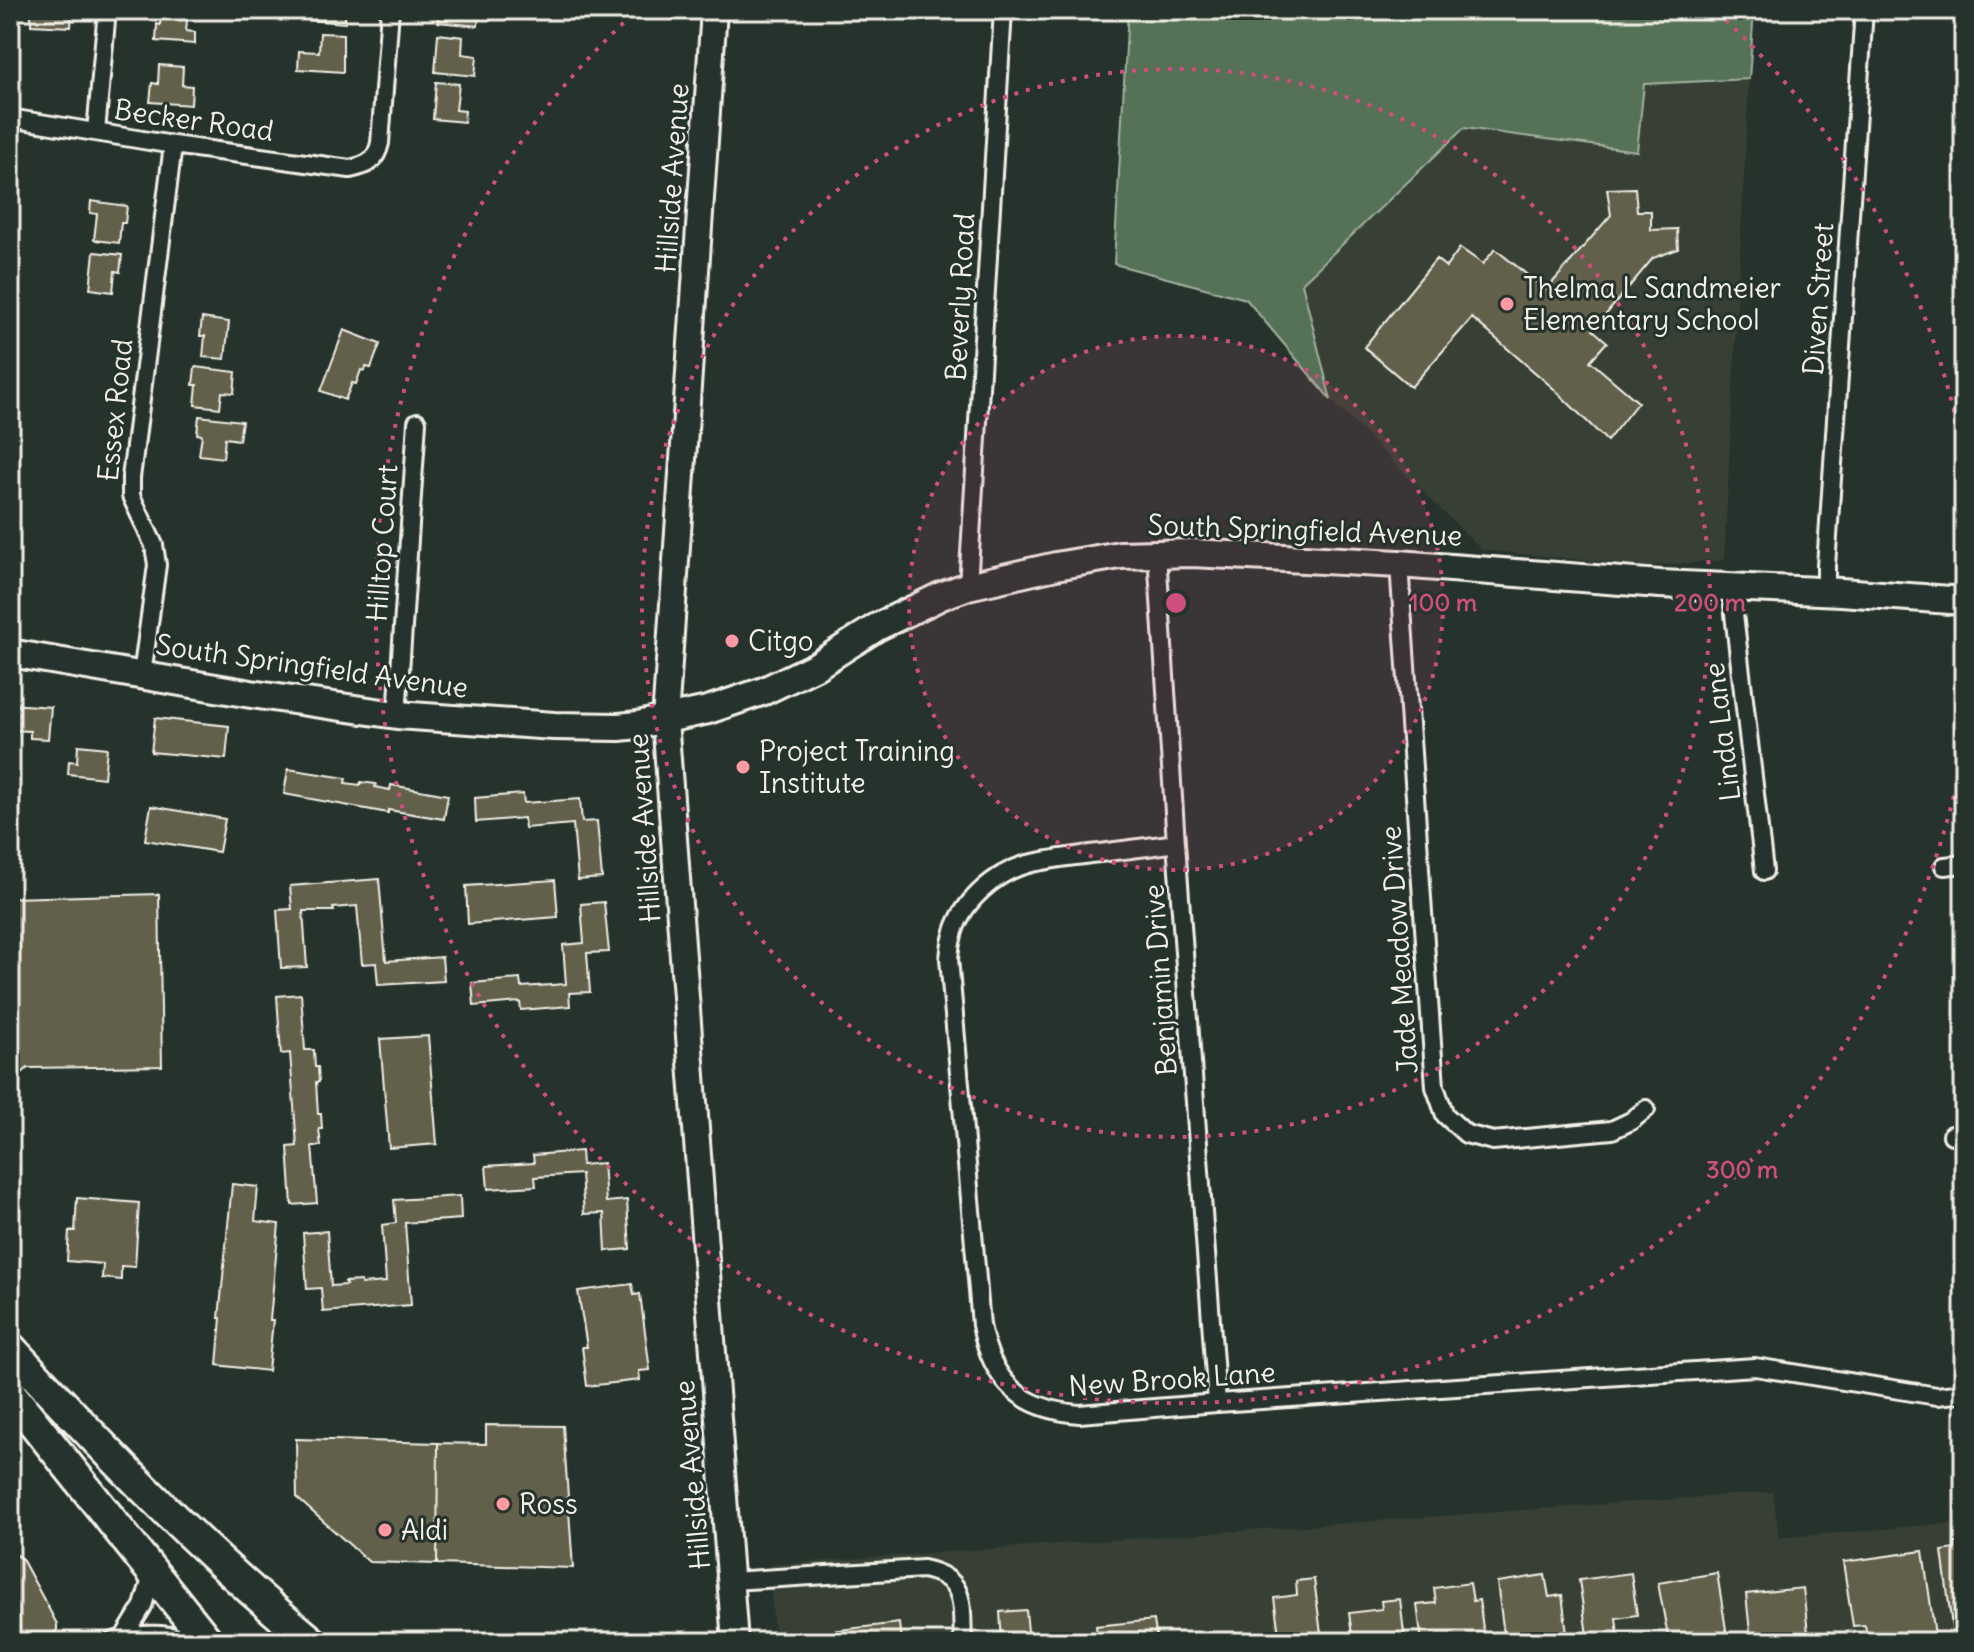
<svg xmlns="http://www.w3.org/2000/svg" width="1974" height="1652" viewBox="0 0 1974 1652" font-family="Delius,sans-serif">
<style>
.built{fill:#384136}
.green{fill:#557157;stroke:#a4b1a0;stroke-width:2}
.building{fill:#62614c;stroke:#f4f1e8;stroke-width:2}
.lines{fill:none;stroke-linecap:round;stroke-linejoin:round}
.street-casing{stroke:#f4f1e8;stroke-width:22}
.secondary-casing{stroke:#f4f1e8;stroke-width:30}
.primary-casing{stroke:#f4f1e8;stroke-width:32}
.highway-casing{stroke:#f4f1e8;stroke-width:36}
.street{stroke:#26332d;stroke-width:16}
.secondary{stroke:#26332d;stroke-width:24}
.primary{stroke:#26332d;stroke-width:26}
.highway{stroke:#26332d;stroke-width:30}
.ring{fill:none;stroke:#ce4e7e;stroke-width:4;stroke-dasharray:4 8}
.poi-dot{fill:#ff9aa2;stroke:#26332d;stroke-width:3}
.labels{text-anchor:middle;stroke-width:6;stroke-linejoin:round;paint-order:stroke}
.street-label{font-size:28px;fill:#f4f1e8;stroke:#26332d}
.poi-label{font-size:28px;fill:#f4f1e8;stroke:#26332d;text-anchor:start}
.centre{fill:#ce4e7e;stroke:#26332d;stroke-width:4}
.ring-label{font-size:24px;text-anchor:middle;font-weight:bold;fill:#ce4e7e;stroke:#26332d;stroke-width:6;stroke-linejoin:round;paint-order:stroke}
</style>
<rect width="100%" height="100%" fill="#26332d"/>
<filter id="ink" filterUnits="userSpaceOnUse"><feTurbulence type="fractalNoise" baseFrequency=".0125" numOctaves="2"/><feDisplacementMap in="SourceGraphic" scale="16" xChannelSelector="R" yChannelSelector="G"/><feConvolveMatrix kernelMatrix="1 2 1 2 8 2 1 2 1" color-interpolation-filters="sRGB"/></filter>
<g filter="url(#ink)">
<path class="built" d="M 1749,79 L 1724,560 L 1644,566 L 1482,550 L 1331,400 L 1302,283 L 1464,127 L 1637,151 L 1644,84 Z
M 1773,1492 L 1779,1538 L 1964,1522 L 1964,1642 L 775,1642 L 769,1565 Z"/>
<path class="green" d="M 1128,10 L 1754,10 L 1749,79 L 1644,84 L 1637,151 L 1464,128 L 1302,283 L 1331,400 L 1246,299 L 1114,264 Z"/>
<path class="building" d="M 31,10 L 72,10 L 71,27 L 31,25 Z
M 161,10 L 188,10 L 186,31 L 195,32 L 195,44 L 156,41 L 157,24 L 160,25 Z
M 309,10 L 345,10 L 345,23 L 308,20 Z
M 439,10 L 479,10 L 478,26 L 438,22 Z
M 320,33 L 343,34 L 343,72 L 298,69 L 299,51 L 319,52 Z
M 438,34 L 463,37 L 462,54 L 477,56 L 475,76 L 435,72 Z
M 159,65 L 183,67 L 182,85 L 192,86 L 191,105 L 150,102 L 152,83 L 158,84 Z
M 436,82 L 459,84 L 456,110 L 465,111 L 464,122 L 433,119 Z
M 1635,188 L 1637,211 L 1651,211 L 1651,230 L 1677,229 L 1678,249 L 1653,258 L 1593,330 L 1607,342 L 1590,361 L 1638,402 L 1607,441 L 1553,388 L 1472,318 L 1411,387 L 1364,347 L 1436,259 L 1446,267 L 1460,248 L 1483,264 L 1495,249 L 1546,290 L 1611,215 L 1607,189 Z
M 91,201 L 127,206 L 125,223 L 121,223 L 119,243 L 94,240 L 97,214 L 90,213 Z
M 94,252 L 122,255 L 120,272 L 115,271 L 113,292 L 90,289 Z
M 202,318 L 229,322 L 225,359 L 203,357 L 205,336 L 200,336 Z
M 344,330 L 380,344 L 371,368 L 366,367 L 365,371 L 361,370 L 356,384 L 352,383 L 345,400 L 321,391 Z
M 195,367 L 236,372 L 234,393 L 222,392 L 220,408 L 195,405 L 197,385 L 193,385 Z
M 199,416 L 242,421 L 239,440 L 225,438 L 223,458 L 199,455 L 202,435 L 197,434 Z
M 10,704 L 51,707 L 48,739 L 30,738 L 30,731 L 10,730 Z
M 155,718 L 229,726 L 226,759 L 151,752 Z
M 78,745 L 107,748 L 104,778 L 68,774 L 69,761 L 77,762 Z
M 288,769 L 346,778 L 345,783 L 360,785 L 361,782 L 376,784 L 375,787 L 390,790 L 391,785 L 448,795 L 444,819 L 388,810 L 388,813 L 284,794 Z
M 523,794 L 524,803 L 580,799 L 582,822 L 597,821 L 602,878 L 578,880 L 573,824 L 525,828 L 524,818 L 476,822 L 475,798 Z
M 151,806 L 225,819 L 219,852 L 145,840 Z
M 379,879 L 386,961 L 442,957 L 444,981 L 378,985 L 376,963 L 362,964 L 357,906 L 333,908 L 334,911 L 303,911 L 307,967 L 281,968 L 277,910 L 292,909 L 290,886 Z
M 555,880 L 558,917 L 468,924 L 466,886 Z
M 159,894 L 162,1066 L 28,1068 L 10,1083 L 10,898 Z
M 604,902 L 609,952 L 587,953 L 590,992 L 569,993 L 570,1006 L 521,1010 L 520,1002 L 474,1006 L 472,983 L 520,979 L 521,987 L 566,984 L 563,945 L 584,943 L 581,904 Z
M 301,994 L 305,1050 L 314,1050 L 315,1067 L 318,1067 L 319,1082 L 316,1082 L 318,1114 L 321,1114 L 322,1129 L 319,1129 L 321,1146 L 312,1146 L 317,1203 L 292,1205 L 288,1147 L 297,1146 L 290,1053 L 281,1054 L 277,996 Z
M 428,1036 L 437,1144 L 389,1148 L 380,1039 Z
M 581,1151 L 582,1165 L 603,1163 L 606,1202 L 627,1200 L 630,1249 L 606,1251 L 604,1213 L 584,1214 L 581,1174 L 535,1177 L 536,1186 L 488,1189 L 486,1166 L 534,1163 L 533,1155 Z
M 232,1184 L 258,1187 L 255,1221 L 279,1224 L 270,1320 L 273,1320 L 268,1371 L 217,1365 L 221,1318 L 219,1318 Z
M 460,1196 L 461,1219 L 405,1223 L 411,1305 L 323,1312 L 321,1288 L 307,1289 L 303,1233 L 327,1231 L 331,1286 L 346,1285 L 345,1282 L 361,1281 L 361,1284 L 386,1282 L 382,1225 L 396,1223 L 394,1200 Z
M 77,1198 L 139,1203 L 135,1267 L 121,1266 L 121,1280 L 102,1278 L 103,1264 L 67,1261 L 69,1231 L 75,1231 Z
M 632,1284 L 634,1295 L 640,1294 L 650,1370 L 639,1371 L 640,1380 L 587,1386 L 582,1347 L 587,1347 L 578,1291 Z
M 486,1425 L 563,1426 L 573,1568 L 437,1564 L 438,1443 L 486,1444 Z
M 296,1439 L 438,1443 L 437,1564 L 369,1562 L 297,1498 Z
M 1964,1542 L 1964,1642 L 1954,1642 L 1942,1551 L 1955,1549 L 1955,1543 Z
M 1923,1551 L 1936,1642 L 1868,1642 L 1865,1625 L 1853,1626 L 1843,1562 Z
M 10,1555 L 17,1555 L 22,1559 L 57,1624 L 57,1630 L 53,1634 L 10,1633 Z
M 1631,1573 L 1637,1615 L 1616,1618 L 1619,1642 L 1588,1642 L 1579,1580 Z
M 1717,1573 L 1728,1642 L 1669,1642 L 1658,1583 Z
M 1545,1575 L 1549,1597 L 1562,1595 L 1568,1642 L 1505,1642 L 1497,1582 Z
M 1314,1579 L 1322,1642 L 1280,1642 L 1274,1598 L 1297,1595 L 1296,1581 Z
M 1470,1583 L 1473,1601 L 1479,1600 L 1485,1642 L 1422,1642 L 1417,1605 L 1436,1603 L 1434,1588 Z
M 1803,1588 L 1809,1642 L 1751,1642 L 1746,1594 Z
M 1400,1599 L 1405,1642 L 1353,1642 L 1349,1613 L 1382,1609 L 1381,1601 Z
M 1026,1610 L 1029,1642 L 1002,1642 L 1000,1612 Z
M 1154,1620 L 1157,1642 L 1098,1642 L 1096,1626 Z
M 899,1623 L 901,1642 L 789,1642 L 789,1636 Z"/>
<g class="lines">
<g class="street-casing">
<path id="street" d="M 10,118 L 173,145 L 350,169 C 368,165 376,161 380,143 L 390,10
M 96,132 L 107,10
M 1157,554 L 1176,843 L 1217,1403
M 1399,564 L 1435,1087 L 1445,1115 L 1466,1134 L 1493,1141 L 1612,1130 L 1631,1121 L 1646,1109
M 968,586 L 1003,10
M 1731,588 L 1764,871
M 1826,592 L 1826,566 L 1864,10
M 142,675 L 157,565 L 154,545 L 131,496 L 131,478 L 173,145
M 397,715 L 417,422
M 1176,843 C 1147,847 1118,851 1090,854 C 1069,857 1048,859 1028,864 C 994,873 959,904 952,939 C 950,945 950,952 949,958 L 981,1325 C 992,1382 1021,1409 1079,1414 L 1217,1403 L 1755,1367 L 1937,1396 L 1964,1393
M 1944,866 L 1964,864
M 1952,1135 L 1964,1134
M 731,1581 L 923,1569 C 968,1578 961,1605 963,1642
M 124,1637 L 143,1606 L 153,1572
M 111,1642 C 141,1629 174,1636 204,1642"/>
</g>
<g class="secondary-casing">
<path id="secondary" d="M 714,10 L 665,720 L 735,1642"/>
</g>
<g class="primary-casing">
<path id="primary" d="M 10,653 L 251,694 L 397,715 L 554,726 L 619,727 L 638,725 L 708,710 L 764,691 L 816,666 L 877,627 L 941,596 L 968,586 L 1056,566 L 1120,555 L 1192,553 L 1399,564 L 1660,584 L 1841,592 L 1964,601"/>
</g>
<g class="highway-casing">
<path id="highway" d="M 10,1348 C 105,1451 203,1553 312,1642
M 10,1393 L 208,1642"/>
</g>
<use href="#street" class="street"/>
<use href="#secondary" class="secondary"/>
<use href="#primary" class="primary"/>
<use href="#highway" class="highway"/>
</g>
</g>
<circle cx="1176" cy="603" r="267" fill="#ce4e7e" fill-opacity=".12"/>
<g class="ring">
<circle cx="1176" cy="603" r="267"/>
<circle cx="1176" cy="603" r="534"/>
<path d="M1964 749A801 801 0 1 1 635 12M1717 12A801 801 0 0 1 1964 457"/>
</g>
<g class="poi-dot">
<circle cx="1507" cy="304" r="8"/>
<circle cx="732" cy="641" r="8"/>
<circle cx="743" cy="767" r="8"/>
<circle cx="503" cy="1504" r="8"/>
<circle cx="385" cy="1530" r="8"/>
</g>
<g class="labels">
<g class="street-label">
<text transform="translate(194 120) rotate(8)" y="10">Becker Road</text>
<text transform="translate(672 178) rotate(-86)" y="10">Hillside Avenue</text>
<text transform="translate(960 297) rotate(-87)" y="10">Beverly Road</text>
<text transform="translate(1818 299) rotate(-86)" y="10">Diven Street</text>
<text transform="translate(115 410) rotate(-84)" y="10">Essex Road</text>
<text transform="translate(1305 530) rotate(2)" y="10">South Springfield Avenue</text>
<text transform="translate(382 543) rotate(-86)" y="10">Hilltop Court</text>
<text transform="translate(312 666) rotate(8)" y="10">South Springfield Avenue</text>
<text transform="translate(1722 732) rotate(-97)" y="10">Linda Lane</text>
<text transform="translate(644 828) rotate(-94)" y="10">Hillside Avenue</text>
<text transform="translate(1399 950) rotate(-94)" y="10">Jade Meadow Drive</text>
<text transform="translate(1160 980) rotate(-94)" y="10">Benjamin Drive</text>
<text transform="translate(1172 1379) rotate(-4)" y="10">New Brook Lane</text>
<text transform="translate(692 1475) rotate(-95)" y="10">Hillside Avenue</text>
</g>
<g class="poi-label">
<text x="1523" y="298">Thelma L Sandmeier<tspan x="1523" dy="32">Elementary School</tspan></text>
<text x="748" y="651">Citgo</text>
<text x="759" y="761">Project Training<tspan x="759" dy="32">Institute</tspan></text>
<text x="519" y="1514">Ross</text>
<text x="401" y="1540">Aldi</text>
</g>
</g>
<circle cx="1176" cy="603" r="12" class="centre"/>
<g class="ring-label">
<text x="1443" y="611">100 m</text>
<text x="1710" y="611">200 m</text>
<text x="1742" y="1178">300 m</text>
</g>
<rect width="1974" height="1652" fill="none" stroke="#26332d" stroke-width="40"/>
<rect x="20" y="20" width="1934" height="1612" fill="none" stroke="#f4f1e8" stroke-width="3" filter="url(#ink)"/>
</svg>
